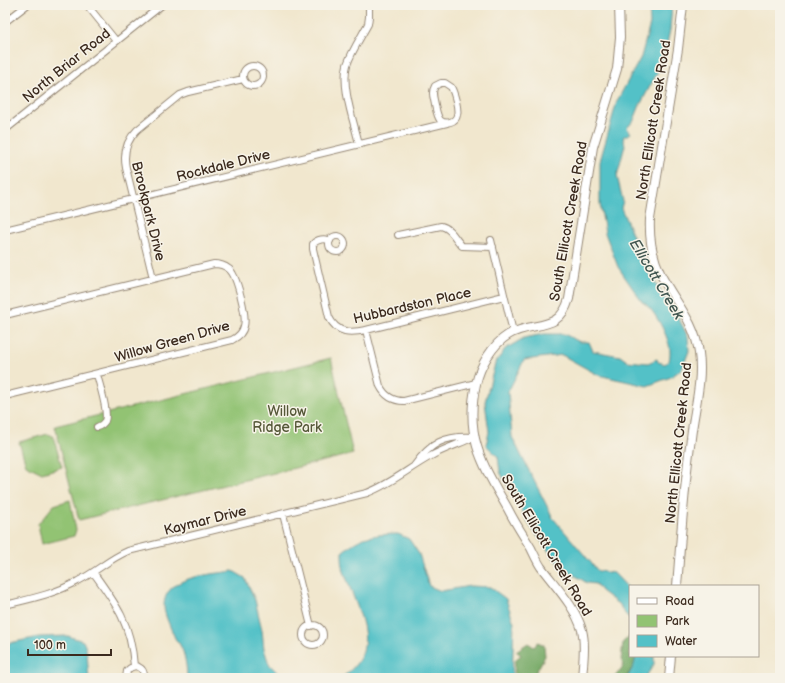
<svg xmlns="http://www.w3.org/2000/svg" width="785" height="683" viewBox="0 0 785 683" font-family="'Balsamiq Sans',sans-serif">
<style>
.green{fill:#92c373;stroke:#667648}
.forest{fill:#75a965;stroke:#586a42}
.water{fill:#53c1c7;stroke:#477672}
.lines{fill:none;stroke-linecap:round;stroke-linejoin:round}
.minor-casing{stroke:#968876;stroke-width:8}
.tertiary-casing{stroke:#968876;stroke-width:10}
.minor{stroke:#fff;stroke-width:6}
.tertiary{stroke:#fff;stroke-width:8}
.labels{text-anchor:middle;stroke-width:3;stroke-linejoin:round;paint-order:stroke}
.street-label{font-size:14px;fill:#3b2a1e;stroke:#f7f3e8}
.park-label{font-size:14px;fill:#555838;stroke:#f7f3e8}
.water-label{font-size:15px;font-style:italic;fill:#425751;stroke:#f7f3e8}
</style>
<rect width="100%" height="100%" fill="#f7f3e8"/>
<filter id="ink" filterUnits="userSpaceOnUse"><feTurbulence type="fractalNoise" baseFrequency=".025" numOctaves="2"/><feDisplacementMap in="SourceGraphic" scale="8" xChannelSelector="R" yChannelSelector="G"/><feConvolveMatrix kernelMatrix="1 2 1 2 8 2 1 2 1" color-interpolation-filters="sRGB"/></filter>
<filter id="wash" filterUnits="userSpaceOnUse"><feTurbulence type="fractalNoise" baseFrequency=".012" numOctaves="4" result="noise"/><feDisplacementMap in="SourceGraphic" scale="16" xChannelSelector="R" yChannelSelector="G"/><feGaussianBlur stdDeviation="0.9" result="paint"/><feColorMatrix in="noise" values="0 0 0 0 0 0 0 0 0 0 0 0 0 0 0 0 0 1.4 0 .05"/><feComposite in="paint" operator="in"/></filter>
<g filter="url(#wash)">
<rect width="100%" height="100%" fill="#f1e7ce"/>
<path class="green" d="M 331,358 L 353,454 L 79,520 L 55,426 Z
M 48,434 L 53,436 L 62,467 L 42,473 L 26,465 L 19,442 Z
M 70,500 L 76,530 L 74,536 L 42,544 L 38,524 L 54,505 Z"/>
<path class="forest" d="M 630,636 L 630,656 L 636,656 L 634,665 L 626,678 L 614,678 L 624,665 L 621,660 L 623,642 Z
M 538,642 L 544,645 L 545,656 L 536,672 L 528,678 L 514,678 L 515,660 L 521,655 L 516,651 L 528,643 L 534,647 Z"/>
<path class="water" d="M 649,5 L 672,5 L 670,30 L 663,62 L 640,105 L 634,120 L 627,128 L 631,133 L 623,137 L 625,145 L 617,176 L 623,201 L 621,208 L 648,272 L 677,315 L 688,337 L 689,351 L 682,369 L 671,377 L 647,386 L 598,375 L 562,355 L 524,360 L 508,392 L 512,437 L 553,518 L 598,571 L 614,573 L 630,590 L 630,619 L 621,609 L 621,606 L 601,591 L 596,584 L 587,583 L 571,573 L 555,560 L 531,527 L 500,472 L 498,457 L 486,445 L 489,432 L 485,402 L 495,364 L 505,349 L 524,338 L 544,334 L 564,334 L 580,342 L 589,342 L 593,351 L 620,356 L 627,361 L 648,363 L 657,359 L 658,362 L 665,364 L 669,361 C 670,358 670,354 670,351 C 670,339 653,306 642,302 L 618,267 L 605,233 L 600,204 L 600,161 L 617,101 L 641,57 L 650,24 Z
M 398,534 L 409,539 L 419,554 L 429,586 L 441,591 L 470,586 L 490,587 L 506,599 L 514,623 L 512,678 L 341,678 C 380,651 362,620 349,585 C 347,579 344,573 343,567 C 342,562 342,557 342,552 C 362,535 372,535 398,534 Z
M 233,571 L 245,578 L 255,600 L 262,630 L 264,649 L 269,664 L 278,673 L 287,678 L 187,678 C 187,669 185,653 180,645 C 179,642 176,641 175,638 C 172,631 164,614 164,607 C 163,575 211,575 233,571 Z
M 68,636 L 83,641 C 89,652 87,666 89,678 L 5,678 L 5,644 L 39,637 Z
M 636,656 L 654,656 L 654,664 L 645,678 L 627,678 L 634,665 Z"/>
</g>
<g filter="url(#ink)">
<g class="lines">
<g class="minor-casing">
<path id="minor" d="M 87,5 L 116,41
M 5,22 L 27,5
M243 76a10 10 0 1 1 20 0a10 10 0 1 1-20 0Z
M 441,83 L 445,83 L 451,87 C 454,92 459,109 457,115 C 456,122 446,125 440,120 C 437,116 436,109 435,105 C 434,98 431,93 435,86 Z
M 5,130 L 162,5
M 359,144 C 354,122 341,87 347,65 C 351,52 361,37 368,24 L 369,17 L 369,5
M 5,230 L 447,123
M 398,235 L 441,226 C 451,228 455,239 462,246 L 493,247
M329 244a8 8 0 1 1 16 0a8 8 0 1 1-16 0Z
M 491,240 L 513,332
M 330,241 C 325,238 317,239 313,244 L 313,249 L 329,317 C 337,334 351,333 366,330 L 504,296
M 153,278 L 126,168 C 123,153 126,141 137,130 L 180,95 L 188,92 L 243,79
M 5,315 L 214,264 C 219,264 224,265 229,269 C 237,275 247,316 244,326 C 243,332 238,337 232,340 L 5,396
M 366,330 L 380,386 C 385,396 393,401 404,401 L 476,383
M 97,374 C 99,384 109,412 105,421 C 103,424 101,426 97,427
M 283,514 L 311,626
M 93,572 C 117,605 131,624 134,666
M 5,605 C 30,599 55,594 78,581 C 96,572 109,559 128,551 L 367,493 C 391,484 409,468 431,456 C 445,448 460,444 474,437 C 445,435 430,443 414,466
M303 635a10 10 0 1 1 20 0a10 10 0 1 1-20 0Z
M 126,678 L 127,671 C 134,662 145,667 144,678"/>
</g>
<g class="tertiary-casing">
<path id="tertiary" d="M 677,586 C 681,537 684,487 691,438 C 694,410 703,381 699,353 C 695,322 675,302 661,275 C 652,257 649,239 650,219 L 678,49 L 683,5
M 582,678 C 583,663 586,645 582,630 C 575,606 555,586 541,567 C 537,561 534,554 531,548 C 523,535 515,523 508,509 C 483,465 464,437 476,384 C 480,366 492,345 508,335 C 533,320 559,334 569,299 L 593,147 L 617,69 L 620,37 L 619,5
M 669,678 L 671,656"/>
</g>
<use href="#minor" class="minor"/>
<use href="#tertiary" class="tertiary"/>
</g>
</g>
<g class="labels">
<g class="street-label">
<text transform="translate(66 65) rotate(-39)" y="5">North Briar Road</text>
<text transform="translate(653 120) rotate(-81)" y="5">North Ellicott Creek Road</text>
<text transform="translate(223 165) rotate(-14)" y="5">Rockdale Drive</text>
<text transform="translate(149 211) rotate(76)" y="5">Brookpark Drive</text>
<text transform="translate(568 221) rotate(-80)" y="5">South Ellicott Creek Road</text>
<text transform="translate(412 305) rotate(-13)" y="5">Hubbardston Place</text>
<text transform="translate(172 341) rotate(-16)" y="5">Willow Green Drive</text>
<text transform="translate(678 443) rotate(-84)" y="5">North Ellicott Creek Road</text>
<text transform="translate(205 520) rotate(-14)" y="5">Kaymar Drive</text>
<text transform="translate(547 545) rotate(59)" y="5">South Ellicott Creek Road</text>
</g>
<g class="park-label">
<text x="287" y="416">Willow<tspan x="287" dy="16">Ridge Park</tspan></text>
</g>
<g class="water-label">
<text transform="translate(657 279) rotate(59)" y="5">Ellicott Creek</text>
</g>
</g>
<rect width="785" height="683" fill="none" stroke="#f7f3e8" stroke-width="20"/>
<rect x="629" y="585" width="130" height="72" fill="#f7f3e8" stroke="#aca397"/>
<rect x="637" y="598" width="20" height="6" fill="#ffffff" stroke="#aca397"/>
<text x="665" y="605" font-size="12" fill="#3b2a1e">Road</text>
<rect x="637" y="615" width="20" height="12" fill="#92c373" stroke="#aca397"/>
<text x="665" y="625" font-size="12" fill="#3b2a1e">Park</text>
<rect x="637" y="635" width="20" height="12" fill="#53c1c7" stroke="#aca397"/>
<text x="665" y="645" font-size="12" fill="#3b2a1e">Water</text>
<path d="M28 649v6h83v-6" fill="none" stroke="#3b2a1e" stroke-width="2"/>
<text x="34" y="649" font-size="12" fill="#3b2a1e" stroke="#f7f3e8" stroke-width="3" paint-order="stroke">100 m</text>
</svg>
